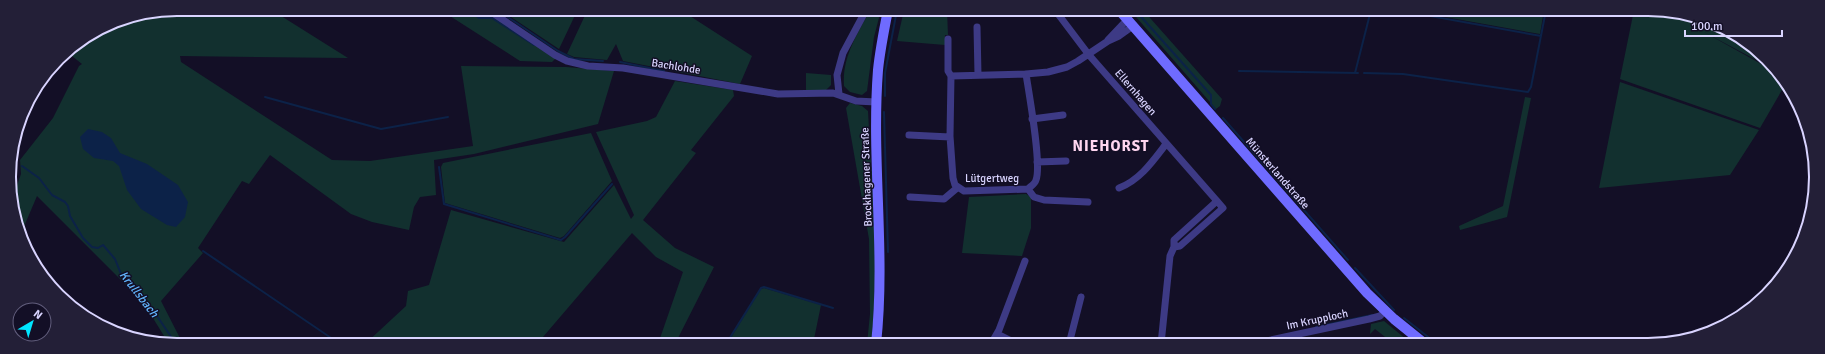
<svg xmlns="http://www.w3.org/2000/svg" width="1825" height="354" viewBox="0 0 1825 354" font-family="Signika,sans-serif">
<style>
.green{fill:#12302f}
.water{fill:#0c2248}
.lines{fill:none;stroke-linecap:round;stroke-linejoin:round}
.stream{stroke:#0c2248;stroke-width:2}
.street{stroke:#3d3a85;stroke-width:7}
.secondary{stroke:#6f6bff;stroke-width:10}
.labels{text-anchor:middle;stroke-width:3;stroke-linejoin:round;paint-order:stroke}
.street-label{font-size:11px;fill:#d9d4ff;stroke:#130f26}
.water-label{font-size:12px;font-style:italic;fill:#62b6ff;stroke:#130f26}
.district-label{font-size:15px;font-weight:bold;letter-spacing:1px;fill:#ffd6f0;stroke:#130f26}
.rim{fill:none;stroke:#d9d4ff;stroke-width:2}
</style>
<rect width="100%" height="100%" fill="#130f26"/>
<path class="green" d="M 177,9 L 270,9 L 348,58 L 180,56 L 181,62 L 332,160 L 370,161 L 473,146 L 461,66 L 566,67 L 614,71 L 598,124 L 474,154 L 434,160 L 436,195 L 420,197 L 414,207 L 409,230 L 372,222 L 351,214 L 270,155 L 249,184 L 242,181 L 198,248 L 203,253 L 161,301 L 183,344 L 169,344 L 143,302 L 37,196 L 20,236 L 18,231 L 13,197 L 21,174 L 20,160 L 53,118 L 79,66 L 82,64 L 67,52 L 113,22 Z
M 439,9 L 481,9 L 556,58 L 552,62 L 520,61 Z
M 499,9 L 578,9 L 559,49 Z
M 588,9 L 679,9 L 752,56 L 740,84 L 623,61 L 616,44 L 607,60 L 574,57 L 567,54 Z
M 870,10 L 881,10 L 874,37 L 867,91 L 862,95 L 850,92 L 844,86 C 842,57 857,35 870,10 Z
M 904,10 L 947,10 L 948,35 L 945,35 L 945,45 L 897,41 Z
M 1130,10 L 1143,10 L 1222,99 L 1220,106 L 1216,109 Z
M 1406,10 L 1544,10 L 1540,34 Z
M 1634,10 L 1670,10 L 1732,31 L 1777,71 L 1702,31 L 1781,75 L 1786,83 L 1760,128 L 1620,79 Z
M 806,73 L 831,75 L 831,85 L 826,90 L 806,90 Z
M 675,81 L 733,90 L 734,96 L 691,150 L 696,153 L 643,220 L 675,248 L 714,267 L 675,344 L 658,344 L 683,272 L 656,257 L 632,233 L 537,344 L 365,344 L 406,306 L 408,291 L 429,285 L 451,210 L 564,242 L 614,185 L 631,219 L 634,215 L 596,132 L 647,121 L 656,117 Z
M 1620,82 L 1759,130 L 1730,175 L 1599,188 Z
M 1525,97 L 1531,98 L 1507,217 L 1460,230 L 1459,226 L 1503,206 Z
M 850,103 L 862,106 L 868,111 C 872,189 880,267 871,344 L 867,344 L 870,314 L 869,239 L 846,108 Z
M 591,133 L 612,181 L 564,236 L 560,238 L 445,203 L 441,167 L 443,163 Z
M 1026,194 L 1031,197 L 1031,228 L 1022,256 L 962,253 L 969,197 Z
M 764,288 L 821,305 L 813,344 L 727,344 L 761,289 Z
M 1384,321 L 1412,344 L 1394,344 L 1375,329 L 1370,334 L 1371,324 Z"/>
<path class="water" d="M 88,129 L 102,132 L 111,138 L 120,153 L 147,164 L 178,185 L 188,202 L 185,217 L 176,227 L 167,225 L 141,209 L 127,190 L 119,166 L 113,161 L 94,158 L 83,149 L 80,137 Z"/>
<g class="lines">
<path class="stream" d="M 467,9 L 479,18 L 492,18 L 534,45
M 496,9 L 558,51 L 574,59 L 603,61
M 1135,10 L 1211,95 L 1211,104 L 1215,109
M 1397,10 L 1541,36
M 620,62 L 664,71
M 1239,71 L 1358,73
M 1355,73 L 1371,10
M 1364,73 L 1403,74 L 1528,92 L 1531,87 L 1546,10
M 885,96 L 885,73 L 897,10
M 265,97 L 381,129 L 448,117
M 884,112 L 888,252
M 1223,118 L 1348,260
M 11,159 L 13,160
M 22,166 L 39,178 L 52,195 L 65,202 L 68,206 L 70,216 L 83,238 L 92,247 L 98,248 L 103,245 L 115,259 L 121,274 L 129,279 L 140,291 L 176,344
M 439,167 L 444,204 L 561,240 L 565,237 L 612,184
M 203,251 L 340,344
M 1355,268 L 1394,310
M 1404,318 L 1437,344
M 1316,327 L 1372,315
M 726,344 L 761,288 L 764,287 L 833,308
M 1237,344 L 1251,341"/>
<path class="street" d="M 487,9 L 555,55 L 567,61 L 588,66 L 623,68 L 778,94 L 833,93 L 856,101 L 876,102
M 1055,10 L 1089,55 L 1217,201 L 1174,240 L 1174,247 L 1180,246 L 1223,208 L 1217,201
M 977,27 L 978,75
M 948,39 L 948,71 L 951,76 L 950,136 L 953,178 L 955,185 L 964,191 L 1028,189 C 1031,186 1035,184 1036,180 C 1042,165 1029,94 1026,74
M 1108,40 L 1127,20
M 951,76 L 1026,74 L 1048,72 L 1067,67 L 1078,61 L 1108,41 L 1119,36 L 1133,26
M 839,94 L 837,75 L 843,53 L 866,10
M 1032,119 L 1063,115
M 909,135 L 950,137
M 1037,162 L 1066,161
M 1119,188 C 1140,180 1153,161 1166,144
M 1028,189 L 1034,197 L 1044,200 L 1088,202
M 910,197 L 944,199 L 957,188
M 997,334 L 1017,344
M 991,344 L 999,330 L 1025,261
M 1069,344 L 1081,297
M 1161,344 L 1170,256 L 1174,247
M 1252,344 L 1369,319 L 1380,316 L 1385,311"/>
<path class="secondary" d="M 1119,10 L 1367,293 L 1394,319 L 1425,344
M 876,344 C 886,253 871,161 878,70 C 880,50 884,30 888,10"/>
</g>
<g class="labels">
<g class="street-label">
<text transform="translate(676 66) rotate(9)" y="4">Bachlohde</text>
<text transform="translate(1136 92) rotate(49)" y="4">Ellernhagen</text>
<text transform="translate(1278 173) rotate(49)" y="4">Münsterlandstraße</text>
<text transform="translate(866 177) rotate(-92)" y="4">Brockhagener Straße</text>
<text x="992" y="182">Lütgertweg</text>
<text transform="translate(1317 319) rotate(-12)" y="4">Im Krupploch</text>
</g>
<g class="water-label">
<text transform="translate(139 294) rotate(52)" y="4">Krullsbach</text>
</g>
<g class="district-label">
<text x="1111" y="151">NIEHORST</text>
</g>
</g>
<path d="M0 0H1825V354H0ZM177 16H1648A161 161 0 0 1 1809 177V177A161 161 0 0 1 1648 338H177A161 161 0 0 1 16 177V177A161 161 0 0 1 177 16Z" fill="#231f37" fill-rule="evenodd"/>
<path class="rim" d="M177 16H1648A161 161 0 0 1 1809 177V177A161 161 0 0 1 1648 338H177A161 161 0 0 1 16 177V177A161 161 0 0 1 177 16Z"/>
<g transform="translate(32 322) rotate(38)"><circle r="19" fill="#130f26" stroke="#625e7d"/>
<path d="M0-3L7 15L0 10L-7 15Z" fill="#00e5ff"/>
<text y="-6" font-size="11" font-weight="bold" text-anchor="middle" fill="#d9d4ff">N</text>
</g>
<path d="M1685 30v6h97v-6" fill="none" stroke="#d9d4ff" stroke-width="2"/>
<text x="1691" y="30" font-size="12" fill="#d9d4ff" stroke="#130f26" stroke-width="3" paint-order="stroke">100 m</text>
</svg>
